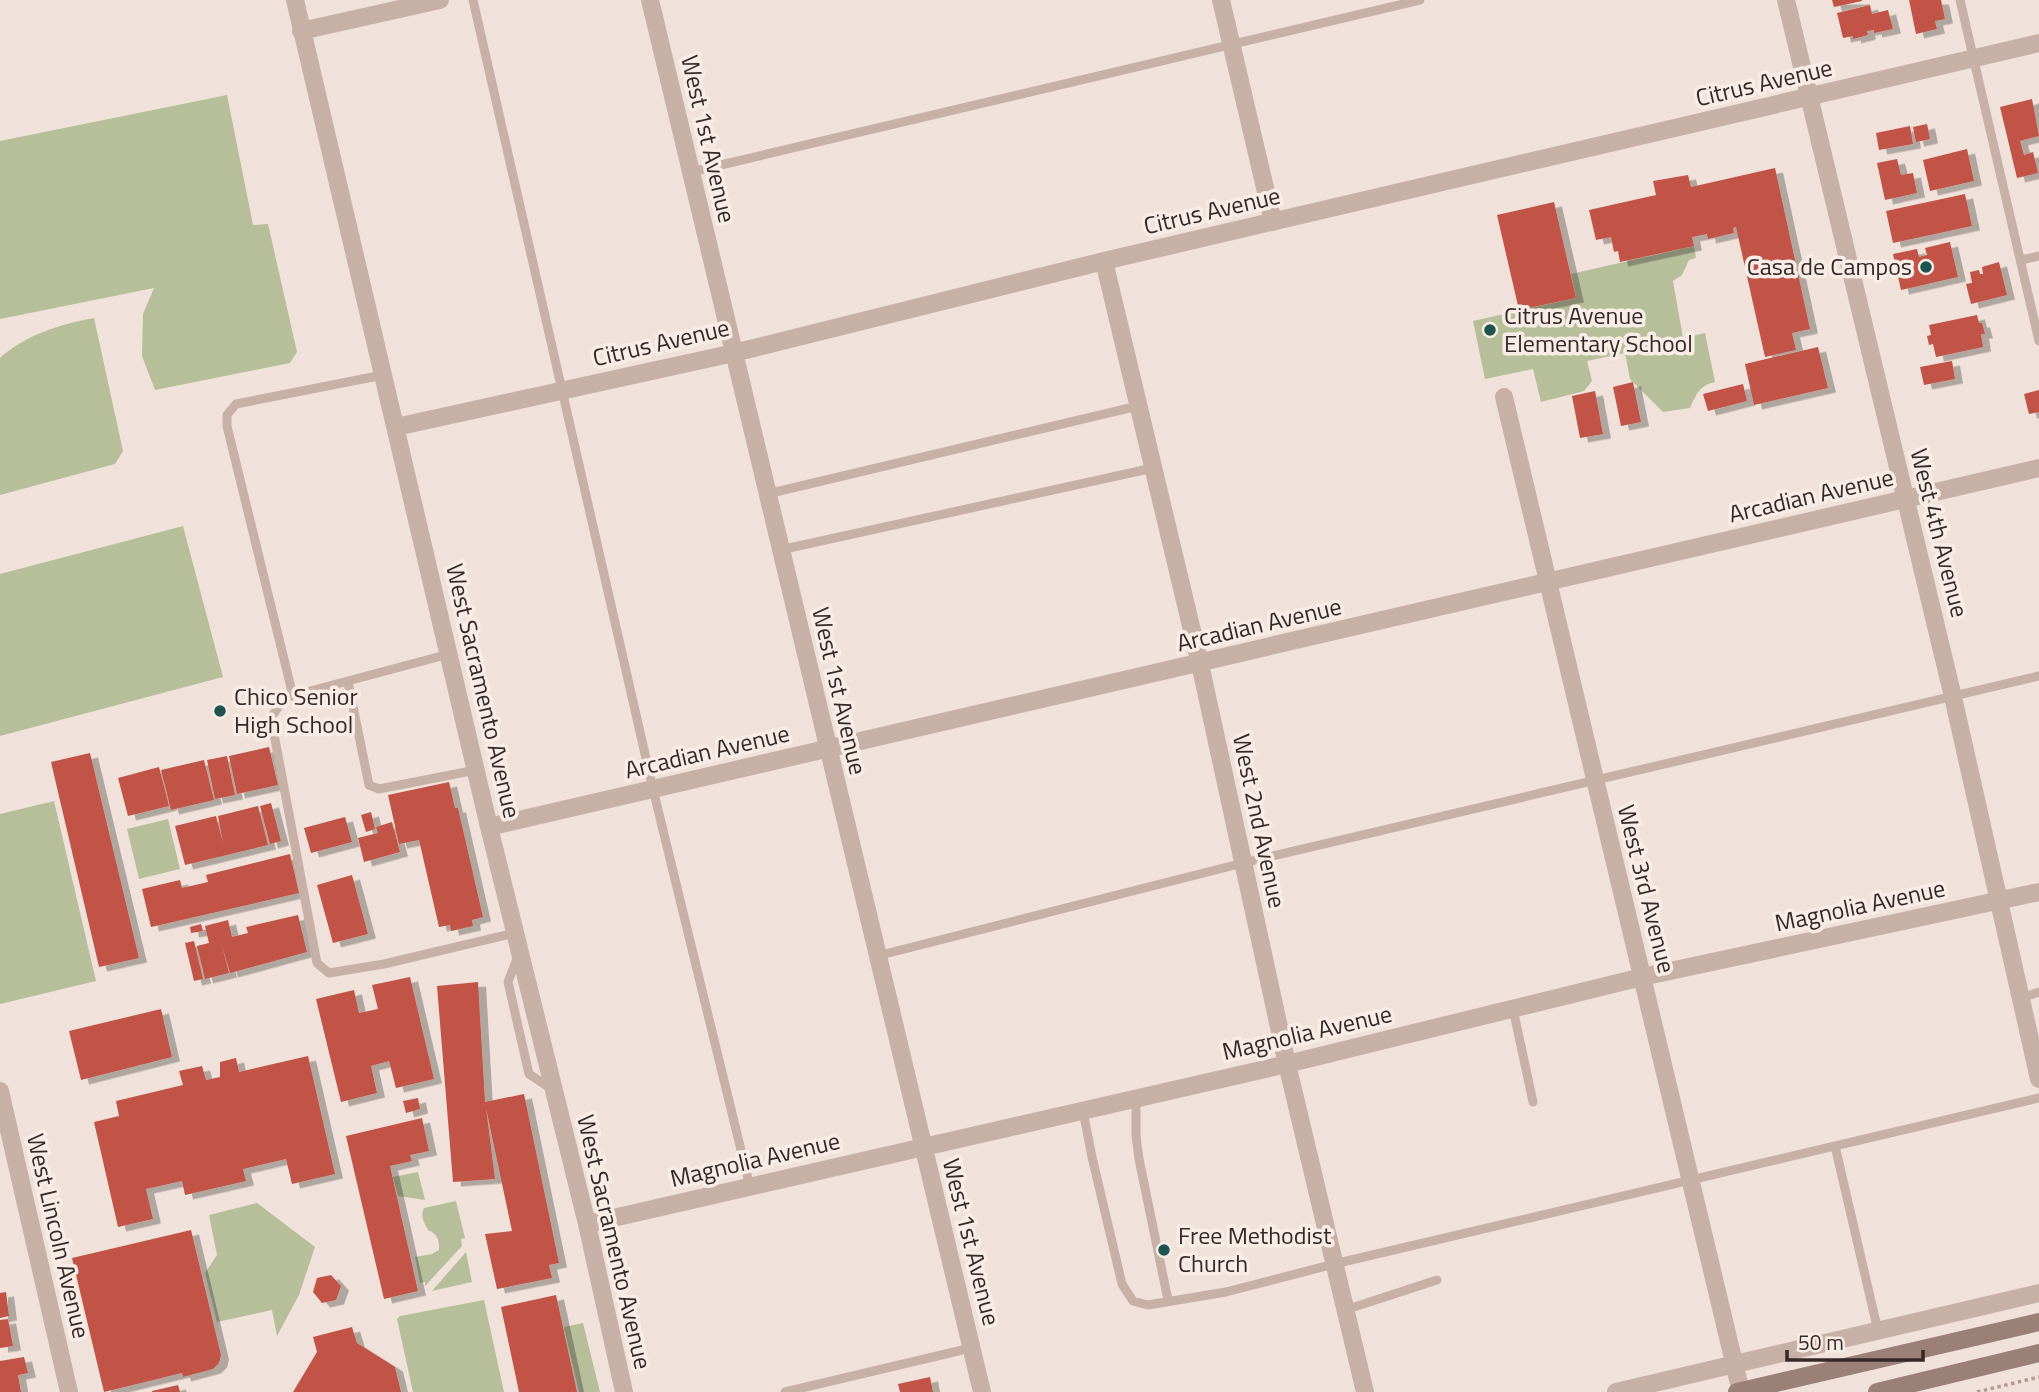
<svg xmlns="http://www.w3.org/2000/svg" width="2039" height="1392" viewBox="0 0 2039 1392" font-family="'Titillium Web',sans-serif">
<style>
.green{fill:#b7be9a}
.building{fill:#c15347;filter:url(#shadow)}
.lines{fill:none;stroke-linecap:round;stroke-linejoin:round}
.path{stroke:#b39b91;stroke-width:3.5;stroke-dasharray:3.5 3.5;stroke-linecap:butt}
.service{stroke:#c7b1a6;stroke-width:9}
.minor{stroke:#c7b1a6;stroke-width:18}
.secondary{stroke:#9b8078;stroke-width:18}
.poi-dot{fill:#1e534f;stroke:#f8ede6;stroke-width:2.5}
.labels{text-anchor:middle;stroke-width:7;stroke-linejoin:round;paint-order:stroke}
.street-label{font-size:24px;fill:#342927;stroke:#f8ede6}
.poi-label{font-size:24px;fill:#342927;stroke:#f8ede6;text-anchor:start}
</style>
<defs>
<filter id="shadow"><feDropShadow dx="8" dy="4.5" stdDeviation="0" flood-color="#0004"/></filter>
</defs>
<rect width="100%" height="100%" fill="#f0e2da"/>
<path class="green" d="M 227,95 L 253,225 L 268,224 L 297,352 L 290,363 L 155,390 L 142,356 L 143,314 L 154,288 L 0,319 L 0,141 Z
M 1694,246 L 1696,258 L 1689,260 L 1682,275 L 1673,281 L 1683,338 L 1705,333 L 1715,382 C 1699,386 1697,393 1690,408 L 1663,412 L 1630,379 L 1625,353 L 1587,361 L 1592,381 L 1584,391 L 1541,402 L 1533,369 L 1485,379 L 1473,321 L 1576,298 L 1571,274 Z
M 94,318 L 123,451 L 115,464 L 0,495 L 0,358 C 25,335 61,324 94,318 Z
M 183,526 L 223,677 L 0,736 L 0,574 Z
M 54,801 L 96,981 L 0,1004 L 0,814 Z
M 168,819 L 180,869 L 139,879 L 127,829 Z
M 418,1172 L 425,1200 L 398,1196 L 393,1177 Z
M 456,1201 L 465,1238 L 461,1239 L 462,1246 L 425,1286 L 425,1282 L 420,1283 L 415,1257 L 432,1254 L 439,1250 C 439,1240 438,1234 428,1230 C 424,1223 420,1216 424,1208 Z
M 257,1203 L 315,1247 L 299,1295 L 277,1336 L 272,1310 L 217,1322 L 205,1273 L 217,1255 L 209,1215 Z
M 466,1252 L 472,1282 L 432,1291 Z
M 484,1300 L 504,1392 L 413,1392 L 397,1319 L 400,1316 Z
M 583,1323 L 600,1392 L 579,1392 L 564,1327 Z"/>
<path class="building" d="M 1832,0 L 1862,0 L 1862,1 L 1834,7 Z
M 1909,0 L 1941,0 L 1945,19 L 1935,21 L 1937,29 L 1916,34 Z
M 1870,5 L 1872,14 L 1888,10 L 1893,29 L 1874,33 L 1874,30 L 1867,31 L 1868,35 L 1853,39 L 1853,36 L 1843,38 L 1837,13 Z
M 2032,99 L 2039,136 L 2020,141 L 2024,155 L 2033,152 L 2038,173 L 2017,178 L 2000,107 Z
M 1927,124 L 1930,139 L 1916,142 L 1913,127 Z
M 1910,126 L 1913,144 L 1879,150 L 1876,133 Z
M 1967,149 L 1974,181 L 1930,191 L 1923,160 Z
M 1897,159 L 1901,175 L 1913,173 L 1917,193 L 1885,200 L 1877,163 Z
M 1775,168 L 1810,329 L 1792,333 L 1796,350 L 1765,357 L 1736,227 L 1733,228 L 1734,233 L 1708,239 L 1707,234 L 1692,237 L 1694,246 L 1620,262 L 1618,251 L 1614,252 L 1611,237 L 1596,240 L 1589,210 L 1656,195 L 1653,181 L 1688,175 L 1691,187 Z
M 1965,194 L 1972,226 L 1893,243 L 1886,211 Z
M 1554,202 L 1576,298 L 1519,310 L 1497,215 Z
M 1950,242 L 1958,277 L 1901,290 L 1893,254 L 1917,249 L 1919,257 L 1927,255 L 1925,248 Z
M 1999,262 L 2007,295 L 1971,304 L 1966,284 L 1972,283 L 1970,272 L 1979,270 L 1980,274 L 1983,274 L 1982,267 Z
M 1977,315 L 1979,323 L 1982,323 L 1985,334 L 1981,334 L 1983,347 L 1936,357 L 1933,344 L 1929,345 L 1927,336 L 1931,335 L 1929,325 Z
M 1818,347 L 1828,388 L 1754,405 L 1745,364 Z
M 1952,361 L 1955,379 L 1924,385 L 1920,367 Z
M 1633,382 L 1641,422 L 1621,426 L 1613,387 Z
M 1743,384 L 1747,401 L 1708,411 L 1703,394 Z
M 2039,390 L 2039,412 L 2029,414 L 2024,394 Z
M 1595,391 L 1603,434 L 1580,438 L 1572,396 Z
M 269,747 L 278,785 L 237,794 L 229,756 Z
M 90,753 L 139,958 L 99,967 L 51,762 Z
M 227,756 L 235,795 L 215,799 L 207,760 Z
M 204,760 L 214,800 L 171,810 L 161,770 Z
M 159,767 L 169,806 L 128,816 L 118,778 Z
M 449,782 L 455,808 L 458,808 L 483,917 L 472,920 L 473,926 L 451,931 L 450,925 L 439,927 L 419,840 L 399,844 L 388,795 Z
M 271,803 L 281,841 L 270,844 L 260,806 Z
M 258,806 L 268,845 L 185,865 L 175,826 L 216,816 L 223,843 L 218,816 Z
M 371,812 L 375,829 L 366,832 L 361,815 Z
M 345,817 L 352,842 L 311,853 L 304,828 Z
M 392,822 L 400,852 L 364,862 L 358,838 L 378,833 L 376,827 Z
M 290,854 L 299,893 L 151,927 L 142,889 L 180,880 L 182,888 L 208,882 L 206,875 Z
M 352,875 L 368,934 L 333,943 L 317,885 Z
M 298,915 L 307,952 L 230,973 L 221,942 L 229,973 L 205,979 L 197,946 L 209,943 L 205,926 L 228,920 L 232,937 L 248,933 L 246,927 Z
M 201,924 L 203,931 L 191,933 L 190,927 Z
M 194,941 L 203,979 L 194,981 L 185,943 Z
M 410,977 L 434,1079 L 396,1088 L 389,1061 L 371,1066 L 377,1093 L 341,1102 L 316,999 L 354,990 L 359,1013 L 378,1009 L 372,985 Z
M 478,982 L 485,1102 L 524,1094 L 559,1263 L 549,1265 L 552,1278 L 497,1289 L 485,1234 L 512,1231 L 486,1108 L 495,1179 L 453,1182 L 437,986 Z
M 161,1009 L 172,1057 L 81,1080 L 69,1031 Z
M 308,1056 L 335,1174 L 292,1184 L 286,1159 L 243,1169 L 246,1181 L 185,1195 L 182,1181 L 146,1189 L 153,1219 L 118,1227 L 94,1122 L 119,1116 L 116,1101 L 183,1085 L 179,1071 L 202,1066 L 206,1080 L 220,1077 L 220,1062 L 236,1058 L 239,1072 Z
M 418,1098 L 420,1109 L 406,1113 L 403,1101 Z
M 422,1118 L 429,1151 L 410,1155 L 412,1161 L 390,1166 L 418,1291 L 384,1299 L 346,1136 Z
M 191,1230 L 221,1355 L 219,1363 L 213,1369 L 183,1377 L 182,1373 L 104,1392 L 72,1258 Z
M 331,1275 L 341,1286 L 336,1300 L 322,1303 L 313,1292 L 317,1278 Z
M 6,1292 L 9,1316 L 0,1318 L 0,1293 Z
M 556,1295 L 577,1392 L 519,1392 L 501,1307 Z
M 8,1319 L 13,1346 L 0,1348 L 0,1320 Z
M 352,1327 L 357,1343 L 395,1367 L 401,1392 L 293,1392 L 317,1352 L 313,1337 Z
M 24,1357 L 28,1373 L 18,1375 L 21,1392 L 0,1392 L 0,1361 Z
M 930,1377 L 933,1392 L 900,1392 L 898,1384 Z
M 178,1385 L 180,1392 L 152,1392 L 152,1391 Z"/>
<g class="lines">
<path class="path" d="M 1977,1392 L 2039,1377"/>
<path class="service" d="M 473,0 L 653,789 L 750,1187
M 1960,0 L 2039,341
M 691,172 L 1420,0
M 2021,260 L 2039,256
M 767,494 L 1138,406
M 780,550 L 1153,468
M 449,654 L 284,698 L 271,718 L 317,963 L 329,973 L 384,964 L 515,933
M 348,682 L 369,785 L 379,789 L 476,770
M 293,696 L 227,426 L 227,415 L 236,404 L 383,375
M 518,956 L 508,982 L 529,1074 L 553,1090
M 877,956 L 1243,863 L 2039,676
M 2021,998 L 2039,992
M 1513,1009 L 1533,1102
M 1136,1098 L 1136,1136 L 1139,1159 L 1168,1300
M 1083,1111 L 1092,1157 L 1122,1284 L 1133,1301 L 1148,1305 L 1226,1292 L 1334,1264 L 2039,1098
M 1835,1146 L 1878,1331
M 1345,1310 L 1437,1280
M 785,1392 L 971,1348"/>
<path class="minor" d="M 295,0 L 489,827 L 587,1224 L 624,1392
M 650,0 L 982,1392
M 1221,0 L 1273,222
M 1786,0 L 1953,697 L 2039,1079
M 301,31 L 440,0
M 1104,261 L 1200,664 L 1287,1064 L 1365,1392
M 1504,397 L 1741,1392
M 396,427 L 734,353 L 1104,261 L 2039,43
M 489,827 L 2039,468
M 0,1091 L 69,1392
M 587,1224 L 1287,1064 L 1642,977 L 2039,892
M 1616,1392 L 2039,1293"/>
<path class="secondary" d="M 1737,1392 L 2039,1322
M 1877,1392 L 2039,1353"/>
</g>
<g class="poi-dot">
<circle cx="1926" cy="267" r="7"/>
<circle cx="1490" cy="330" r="7"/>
<circle cx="220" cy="711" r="7"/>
<circle cx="1164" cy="1250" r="7"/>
</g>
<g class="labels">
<g class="street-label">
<text transform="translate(1764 83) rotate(-13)" y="8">Citrus Avenue</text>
<text transform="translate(708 139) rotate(77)" y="8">West 1st Avenue</text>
<text transform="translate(1212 211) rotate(-13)" y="8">Citrus Avenue</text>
<text transform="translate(661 343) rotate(-13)" y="8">Citrus Avenue</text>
<text transform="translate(1811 496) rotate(-13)" y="8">Arcadian Avenue</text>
<text transform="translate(1939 533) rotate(76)" y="8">West 4th Avenue</text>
<text transform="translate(1259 625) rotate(-13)" y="8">Arcadian Avenue</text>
<text transform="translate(483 691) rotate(77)" y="8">West Sacramento Avenue</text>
<text transform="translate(839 691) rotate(77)" y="8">West 1st Avenue</text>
<text transform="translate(707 752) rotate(-13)" y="8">Arcadian Avenue</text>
<text transform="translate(1259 821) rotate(78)" y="8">West 2nd Avenue</text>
<text transform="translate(1646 889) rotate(76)" y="8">West 3rd Avenue</text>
<text transform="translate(1860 906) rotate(-12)" y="8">Magnolia Avenue</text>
<text transform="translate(1307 1033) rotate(-13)" y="8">Magnolia Avenue</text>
<text transform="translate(755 1160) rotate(-13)" y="8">Magnolia Avenue</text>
<text transform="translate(58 1236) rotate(77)" y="8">West Lincoln Avenue</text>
<text transform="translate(614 1242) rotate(77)" y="8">West Sacramento Avenue</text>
<text transform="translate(971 1242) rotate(76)" y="8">West 1st Avenue</text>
</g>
<g class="poi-label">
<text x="1912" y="275" text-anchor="end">Casa de Campos</text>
<text x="1504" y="324">Citrus Avenue<tspan x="1504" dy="28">Elementary School</tspan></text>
<text x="234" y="705">Chico Senior<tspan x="234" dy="28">High School</tspan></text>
<text x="1178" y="1244">Free Methodist<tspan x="1178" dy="28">Church</tspan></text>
</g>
</g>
<path d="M1787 1350v10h136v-10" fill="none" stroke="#342927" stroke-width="3.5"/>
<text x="1798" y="1350" font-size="21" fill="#342927" stroke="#f8ede6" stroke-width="5" paint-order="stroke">50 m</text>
</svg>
